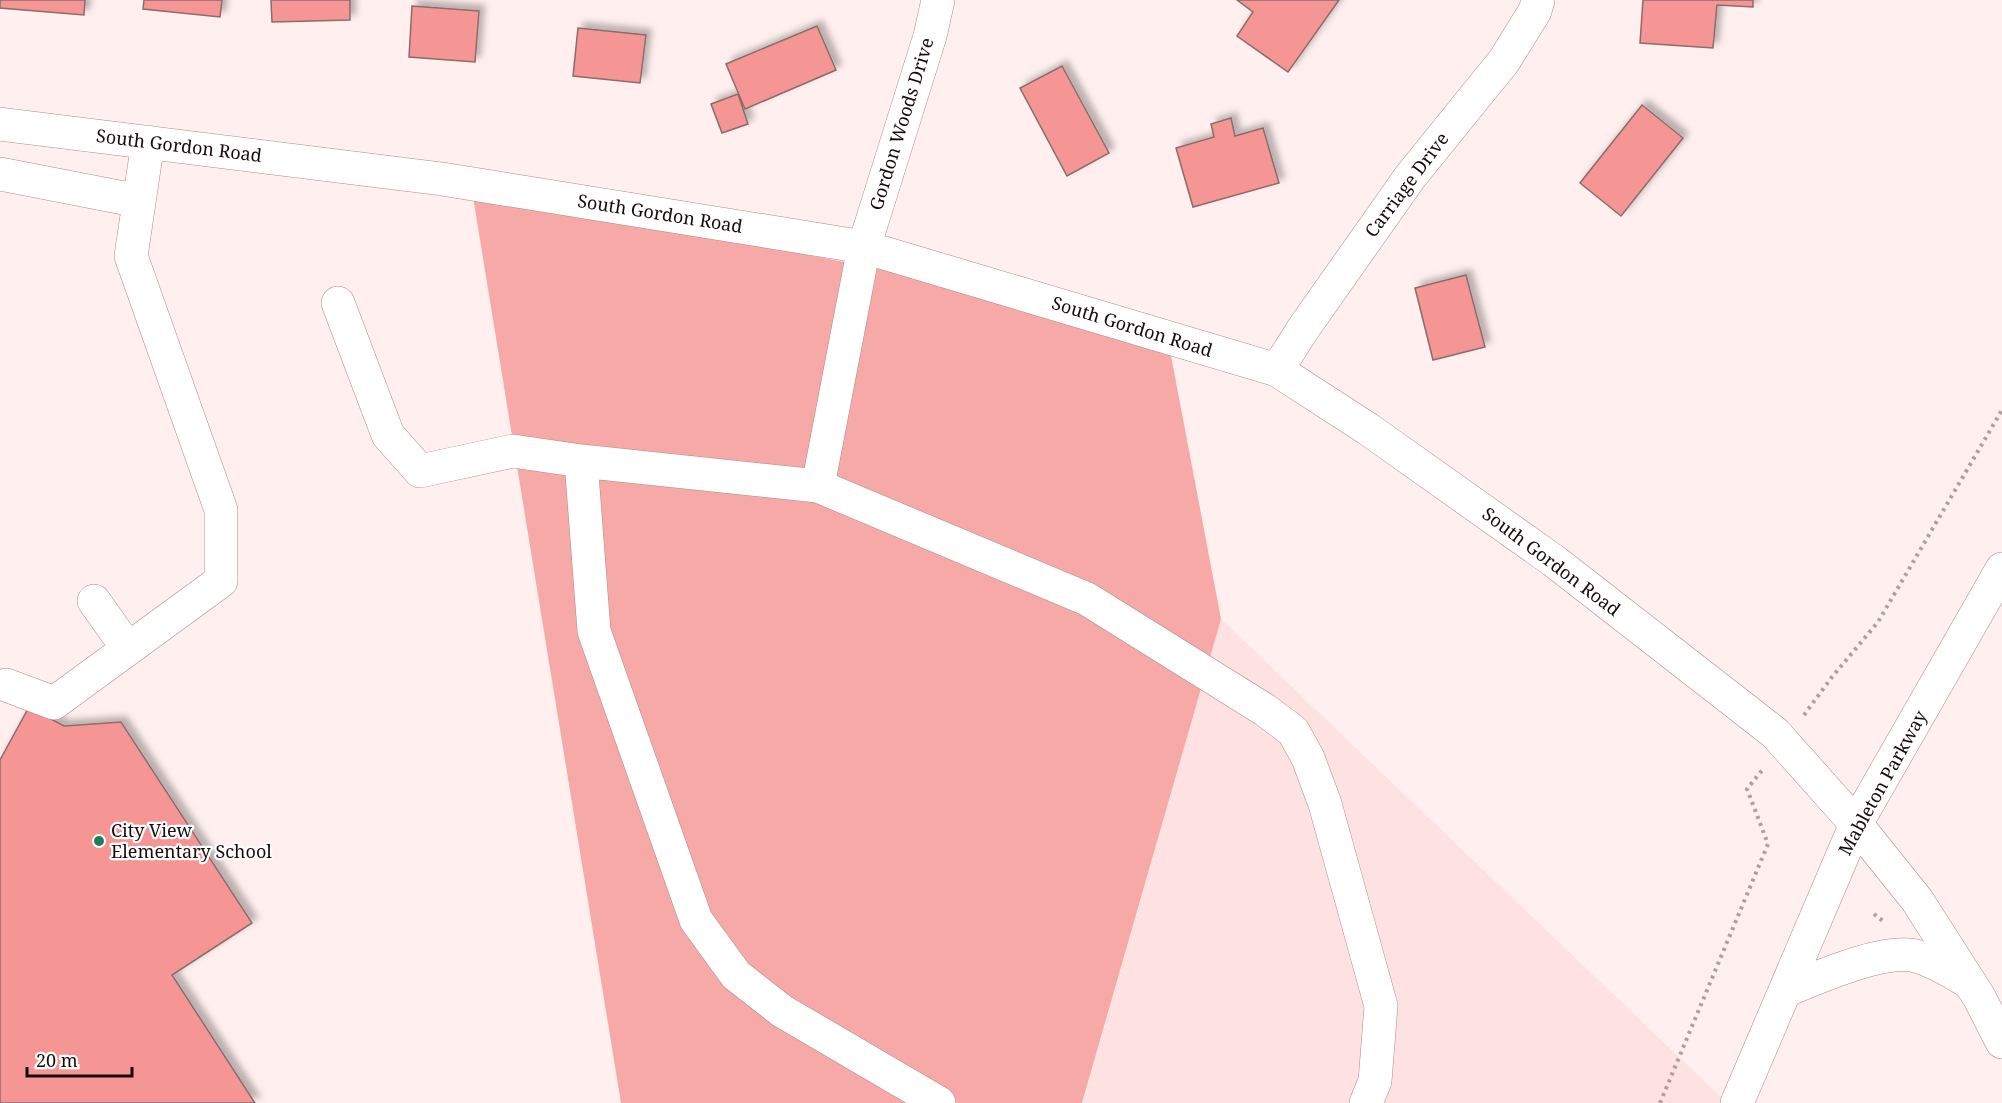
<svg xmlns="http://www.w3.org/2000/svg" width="2002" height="1103" viewBox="0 0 2002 1103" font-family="'Noto Serif',serif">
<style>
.built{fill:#fde2e1}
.forest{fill:#f6a9a7}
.building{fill:#f59694;stroke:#8b6c6b;stroke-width:1.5;filter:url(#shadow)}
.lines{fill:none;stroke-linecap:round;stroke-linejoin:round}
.minor-casing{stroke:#aa8b89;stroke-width:34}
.major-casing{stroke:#aa8b89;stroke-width:34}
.path{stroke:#ac9f9e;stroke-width:4;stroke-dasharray:3 4.5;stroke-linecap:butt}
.minor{stroke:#fff;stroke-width:33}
.major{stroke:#fff;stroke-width:33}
.poi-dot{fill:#1b7f57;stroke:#fff;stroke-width:2}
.labels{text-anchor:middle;stroke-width:4.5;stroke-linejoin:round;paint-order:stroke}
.street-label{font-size:18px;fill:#160b0b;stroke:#fff}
.poi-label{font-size:18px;fill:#160b0b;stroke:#fff;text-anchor:start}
</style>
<defs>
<filter id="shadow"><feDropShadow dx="5.5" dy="-5.5" stdDeviation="3" flood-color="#0004"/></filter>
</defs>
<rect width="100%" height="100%" fill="#fff0ef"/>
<path class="built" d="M 1221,619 L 1727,1103 L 1083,1103 Z"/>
<path class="forest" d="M 473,197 L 653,225 L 1165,324 L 1221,619 L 1082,1103 L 621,1103 Z"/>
<path class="building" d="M 0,0 L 85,0 L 84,15 L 0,8 Z
M 144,0 L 222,0 L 220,17 L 143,9 Z
M 271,0 L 350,0 L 350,20 L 272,22 Z
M 1237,0 L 1339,0 L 1288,72 L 1237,36 L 1253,12 Z
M 1643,0 L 1753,0 L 1753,7 L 1717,5 L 1713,48 L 1640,43 Z
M 412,6 L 479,11 L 475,62 L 409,57 Z
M 817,26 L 836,70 L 745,109 L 726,64 Z
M 578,28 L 646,35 L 640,83 L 573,76 Z
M 1062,66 L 1109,153 L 1067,176 L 1020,88 Z
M 738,94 L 748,124 L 722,133 L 711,104 Z
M 1642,105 L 1683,138 L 1621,216 L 1580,183 Z
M 1231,118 L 1235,136 L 1263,128 L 1279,183 L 1193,207 L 1176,148 L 1214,137 L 1211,124 Z
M 1466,275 L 1485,347 L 1433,360 L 1415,288 Z
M 29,707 L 64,726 L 121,722 L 252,923 L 172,975 L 255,1103 L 0,1103 L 0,760 Z"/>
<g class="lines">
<g class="minor-casing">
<path id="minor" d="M 0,124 L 442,179 L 864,247 L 1277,370 L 1368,429 L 1554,561 L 1775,733 L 1856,824 L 1917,900 L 1979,997 L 2002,1042
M 0,174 L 139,201
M 338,303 L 388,435 L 420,471 L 513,451 L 581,461
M 1277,370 L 1303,329 L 1410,177 L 1504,61 L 1535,11 L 1538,0
M 818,486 L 864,247 L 930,36 L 938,0
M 94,601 L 128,649
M 6,685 L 54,703 L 221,581 L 221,510 L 131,256 L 148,142
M 939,1103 L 782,1011 L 736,975 L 696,920 L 594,631 L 581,461 L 818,486 L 1087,599 L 1265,710 L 1293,731 L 1308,758 L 1325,804 L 1381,1006 L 1375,1081 L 1366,1103"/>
</g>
<g class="major-casing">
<path id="major" d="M 1785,991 C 1816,978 1888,946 1919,957 C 1936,962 1953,973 1969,982
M 1737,1103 L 1856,824 L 2002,569"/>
</g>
<path class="path" d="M 1804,715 L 1832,677 L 1878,622 L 2002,410
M 1874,914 L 1883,921
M 1660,1103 L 1768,844 L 1747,789 L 1763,769"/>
<use href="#minor" class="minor"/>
<use href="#major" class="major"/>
</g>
<circle class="poi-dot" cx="99" cy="841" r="6"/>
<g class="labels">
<g class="street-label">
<text transform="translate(902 124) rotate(-73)" y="6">Gordon Woods Drive</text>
<text transform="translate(179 146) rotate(7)" y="6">South Gordon Road</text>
<text transform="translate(1407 185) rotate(-53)" y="6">Carriage Drive</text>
<text transform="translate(660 214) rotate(9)" y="6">South Gordon Road</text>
<text transform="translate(1132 327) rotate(17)" y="6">South Gordon Road</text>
<text transform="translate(1551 562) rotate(37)" y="6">South Gordon Road</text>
<text transform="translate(1883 783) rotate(-61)" y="6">Mableton Parkway</text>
</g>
<g class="poi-label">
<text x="111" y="837">City View<tspan x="111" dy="21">Elementary School</tspan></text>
</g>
</g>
<path d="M27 1067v9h105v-9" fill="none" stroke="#160b0b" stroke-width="3"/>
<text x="36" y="1067" font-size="18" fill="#160b0b" stroke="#ffffff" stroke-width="4.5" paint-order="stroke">20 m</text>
</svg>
